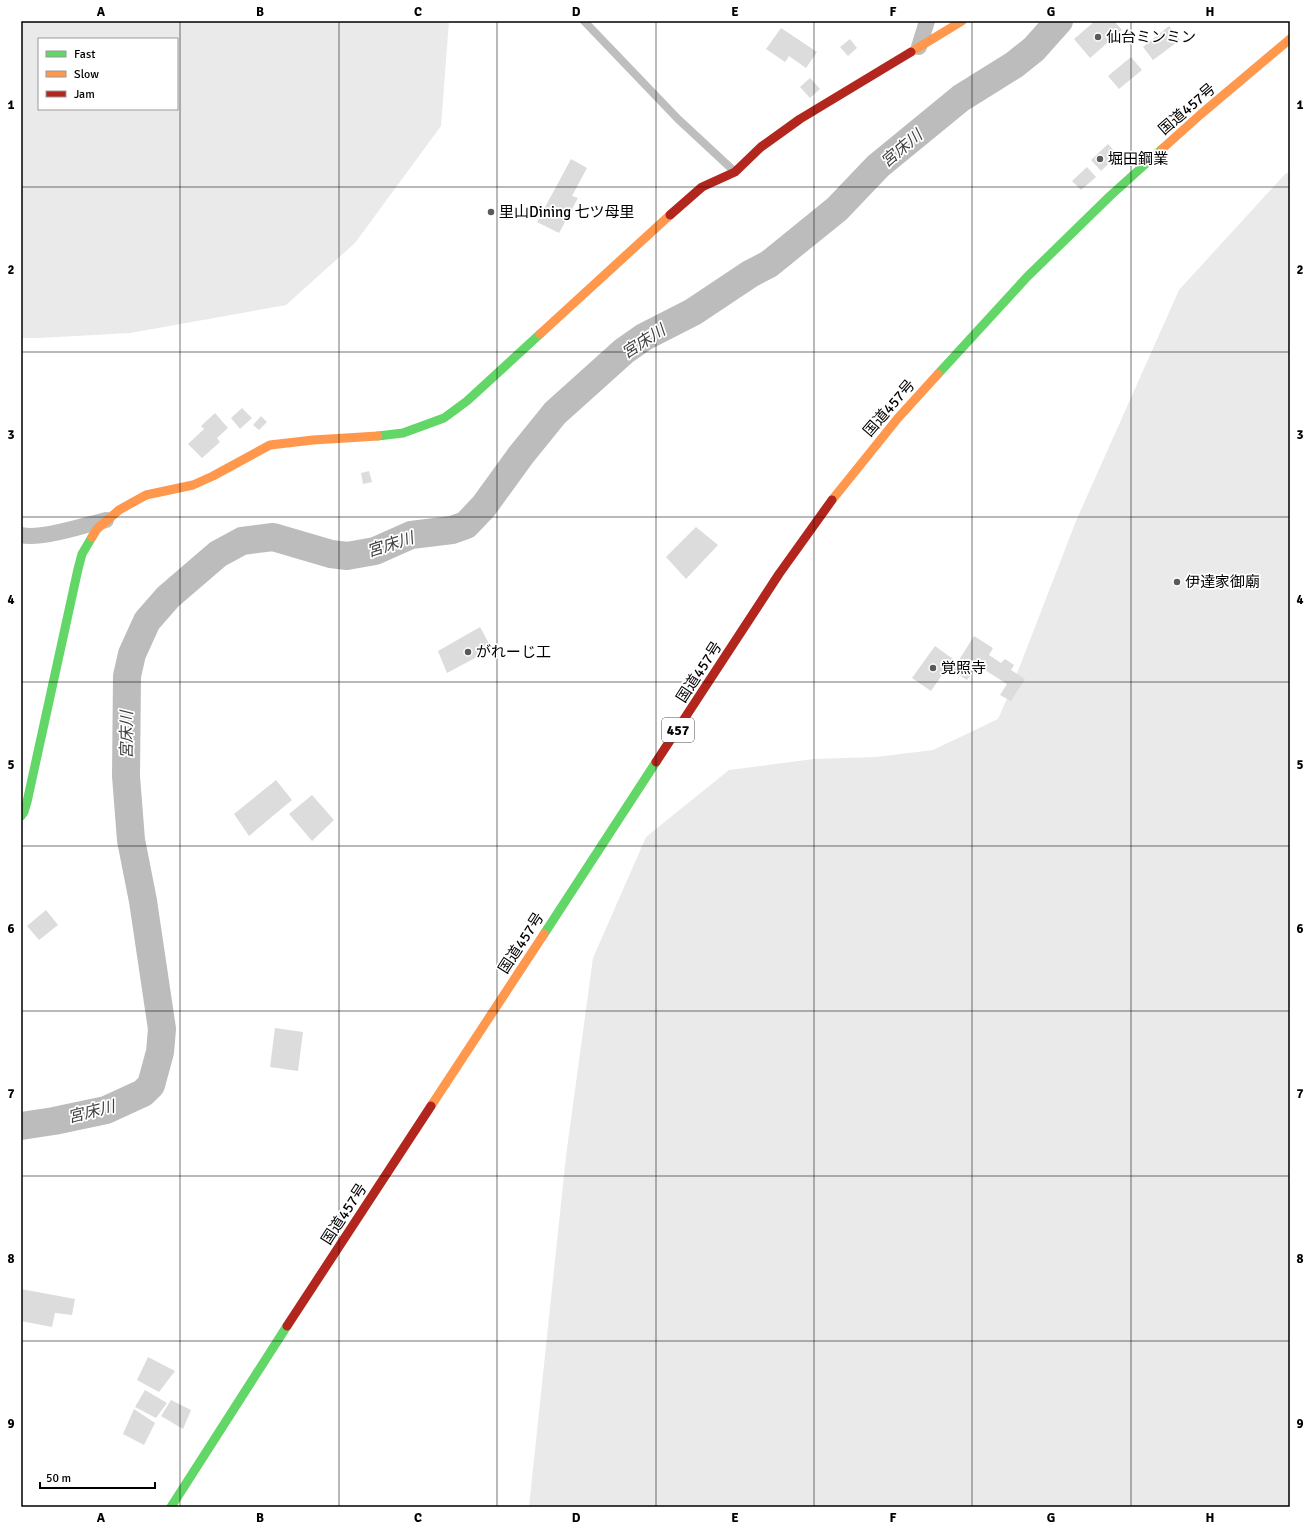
<svg xmlns="http://www.w3.org/2000/svg" width="1311" height="1528" viewBox="0 0 1311 1528" font-family="Signika,'Noto Sans JP',sans-serif">
<style>
.green{fill:#eaeaea;fill-rule:evenodd}
.lines{fill:none;stroke-linecap:round;stroke-linejoin:round}
.river{stroke:#bcbcbc;stroke-width:28}
.building{fill:#dcdcdc}
.lane{stroke:#bebebe;stroke-width:8}
.street{stroke:#bebebe;stroke-width:16}
.fast{stroke:#63d668;stroke-width:9}
.slow{stroke:#ff974d;stroke-width:9}
.jam{stroke:#b3261e;stroke-width:9}
.grid{fill:none;stroke:#000;stroke-width:1;stroke-opacity:0.55}
.poi-dot{fill:#595959;stroke:#fff;stroke-width:1.5}
.labels{text-anchor:middle;stroke-width:3.5;stroke-linejoin:round;paint-order:stroke}
.shield{fill:#fff;stroke:#4c4c4c;stroke-width:1}
.shield-label{font-size:14px;font-weight:bold;fill:#000}
.poi-label{font-size:15px;fill:#000;stroke:#fff;text-anchor:start}
.street-label{font-size:15px;fill:#000;stroke:#fff}
.water-label{font-size:16px;font-style:italic;fill:#404040;stroke:#fff}
.neatline{fill:none;stroke:#000;stroke-width:1.5}
.grid-label{font-size:13px;text-anchor:middle;font-weight:bold;fill:#000}
</style>
<rect width="100%" height="100%" fill="#fff"/>
<path class="green" d="M 21,21 L 449,21 L 441,126 L 355,243 L 286,305 L 130,333 L 39,338 L 21,338 ZM 39,39 L 177,39 L 177,109 L 39,109 Z
M 1290,172 L 1290,1507 L 529,1507 L 566,1156 L 593,958 L 646,837 L 729,770 L 814,759 L 876,757 L 933,750 L 998,719 L 1011,689 L 1076,521 L 1179,290 L 1285,174 Z"/>
<g class="lines">
<path class="river" d="M 21,1126 L 54,1121 L 106,1110 L 143,1093 L 151,1085 L 160,1052 L 162,1029 L 143,901 L 131,840 L 126,776 L 127,676 L 132,654 L 147,621 L 168,597 L 218,554 L 242,541 L 273,537 L 331,554 L 347,556 L 375,551 L 411,535 L 452,530 L 466,525 L 484,506 L 521,455 L 555,413 L 624,351 L 644,337 L 693,312 L 750,274 L 769,264 L 837,209 L 878,166 L 961,98 L 1014,65 L 1034,49 L 1059,21"/>
</g>
<path class="building" d="M 1095,21 L 1114,21 L 1122,30 L 1090,58 L 1074,39 Z
M 1169,26 L 1180,40 L 1153,60 L 1143,47 Z
M 781,28 L 817,52 L 806,68 L 789,56 L 785,62 L 766,49 Z
M 850,39 L 857,48 L 848,56 L 840,47 Z
M 1131,57 L 1142,70 L 1119,89 L 1108,76 Z
M 810,78 L 820,89 L 810,98 L 800,87 Z
M 1108,144 L 1118,155 L 1101,171 L 1091,160 Z
M 571,159 L 587,168 L 572,196 L 578,198 L 559,233 L 537,222 Z
M 1087,167 L 1096,177 L 1081,190 L 1072,181 Z
M 242,408 L 252,418 L 240,429 L 231,418 Z
M 215,413 L 228,428 L 217,438 L 220,442 L 202,458 L 188,444 L 204,429 L 201,426 Z
M 261,416 L 267,422 L 259,430 L 253,425 Z
M 369,471 L 372,482 L 363,484 L 361,473 Z
M 696,527 L 718,545 L 686,579 L 666,557 Z
M 480,627 L 492,649 L 447,673 L 438,651 Z
M 974,636 L 993,648 L 989,655 L 1001,663 L 1005,659 L 1014,665 L 1011,670 L 1025,679 L 1011,701 L 1000,695 L 1007,684 L 977,665 L 967,680 L 952,671 Z
M 935,646 L 953,659 L 931,691 L 912,678 Z
M 276,780 L 292,800 L 249,836 L 234,814 Z
M 312,795 L 334,820 L 312,841 L 289,814 Z
M 46,910 L 58,925 L 39,940 L 27,926 Z
M 275,1028 L 303,1032 L 298,1071 L 270,1067 Z
M 21,1289 L 75,1299 L 72,1315 L 55,1313 L 52,1327 L 21,1321 Z
M 148,1357 L 175,1371 L 159,1392 L 137,1380 Z
M 145,1390 L 167,1403 L 156,1418 L 135,1407 Z
M 171,1400 L 191,1410 L 183,1429 L 161,1416 Z
M 134,1409 L 155,1423 L 144,1445 L 123,1434 Z"/>
<g class="lines">
<path class="lane" d="M 584,21 L 678,119 L 734,171"/>
<path class="street" d="M 919,47 L 927,21
M 21,535 C 41,540 85,525 106,520"/>
<path class="fast" d="M 938,374 L 1027,277 L 1110,196 L 1162,149
M 378,436 L 403,433 L 444,418 L 467,401 L 540,334
M 21,816 L 24,812 L 27,802 L 78,569 L 82,554 L 92,537
M 544,934 L 656,762
M 171,1507 L 287,1326"/>
<path class="slow" d="M 911,52 L 962,21
M 1162,149 L 1201,114 L 1290,39
M 540,334 L 670,215
M 832,500 L 898,418 L 938,374
M 92,537 L 97,529 L 119,510 L 146,495 L 193,485 L 213,476 L 270,445 L 313,440 L 378,436
M 431,1106 L 544,934"/>
<path class="jam" d="M 670,215 L 702,187 L 735,172 L 761,147 L 800,119 L 911,52
M 656,762 L 779,574 L 832,500
M 287,1326 L 431,1106"/>
</g>
<path class="grid" d="M 180,21 L 180,1507M 339,21 L 339,1507M 497,21 L 497,1507M 656,21 L 656,1507M 814,21 L 814,1507M 972,21 L 972,1507M 1131,21 L 1131,1507M 21,187 L 1290,187M 21,352 L 1290,352M 21,517 L 1290,517M 21,682 L 1290,682M 21,846 L 1290,846M 21,1011 L 1290,1011M 21,1176 L 1290,1176M 21,1341 L 1290,1341"/>
<g class="poi-dot">
<circle cx="1098" cy="37" r="4"/>
<circle cx="1100" cy="159" r="4"/>
<circle cx="491" cy="212" r="4"/>
<circle cx="1177" cy="582" r="4"/>
<circle cx="468" cy="652" r="4"/>
<circle cx="933" cy="668" r="4"/>
</g>
<g class="labels">
<rect class="shield" x="662" y="718" width="32" height="24" rx="3"/>
<g class="shield-label">
<text x="678" y="735">457</text>
</g>
<g class="poi-label">
<text x="1106" y="42">仙台ミンミン</text>
<text x="1108" y="164">堀田鋼業</text>
<text x="499" y="217">里山Dining 七ツ母里</text>
<text x="1185" y="587">伊達家御廟</text>
<text x="476" y="657">がれーじ工</text>
<text x="941" y="673">覚照寺</text>
</g>
<g class="street-label">
<text transform="translate(1187 109) rotate(-41)" y="5">国道457号</text>
<text transform="translate(889 408) rotate(-49)" y="5">国道457号</text>
<text transform="translate(699 672) rotate(-57)" y="5">国道457号</text>
<text transform="translate(521 943) rotate(-57)" y="5">国道457号</text>
<text transform="translate(344 1214) rotate(-57)" y="5">国道457号</text>
</g>
<g class="water-label">
<text transform="translate(901 148) rotate(-40)" y="6">宮床川</text>
<text transform="translate(643 341) rotate(-33)" y="6">宮床川</text>
<text transform="translate(390 544) rotate(-18)" y="6">宮床川</text>
<text transform="translate(126 735) rotate(-90)" y="6">宮床川</text>
<text transform="translate(91 1111) rotate(-14)" y="6">宮床川</text>
</g>
</g>
<rect width="1311" height="1528" fill="none" stroke="#ffffff" stroke-width="44"/>
<rect x="38" y="38" width="140" height="72" fill="#ffffff" stroke="#999999"/>
<rect x="46" y="51" width="20" height="6" fill="#63d668" stroke="#999999"/>
<text x="74" y="58" font-size="12" fill="#000000">Fast</text>
<rect x="46" y="71" width="20" height="6" fill="#ff974d" stroke="#999999"/>
<text x="74" y="78" font-size="12" fill="#000000">Slow</text>
<rect x="46" y="91" width="20" height="6" fill="#b3261e" stroke="#999999"/>
<text x="74" y="98" font-size="12" fill="#000000">Jam</text>
<path d="M40 1482v6h115v-6" fill="none" stroke="#000000" stroke-width="2"/>
<text x="46" y="1482" font-size="12" fill="#000000" stroke="#ffffff" stroke-width="3" paint-order="stroke">50 m</text>
<rect x="22" y="22" width="1267" height="1484" class="neatline"/>
<g class="grid-label">
<text x="101" y="16">A</text>
<text x="260" y="16">B</text>
<text x="418" y="16">C</text>
<text x="576" y="16">D</text>
<text x="735" y="16">E</text>
<text x="893" y="16">F</text>
<text x="1051" y="16">G</text>
<text x="1210" y="16">H</text>
<text x="11" y="109">1</text>
<text x="1300" y="109">1</text>
<text x="11" y="274">2</text>
<text x="1300" y="274">2</text>
<text x="11" y="439">3</text>
<text x="1300" y="439">3</text>
<text x="11" y="604">4</text>
<text x="1300" y="604">4</text>
<text x="11" y="769">5</text>
<text x="1300" y="769">5</text>
<text x="11" y="933">6</text>
<text x="1300" y="933">6</text>
<text x="11" y="1098">7</text>
<text x="1300" y="1098">7</text>
<text x="11" y="1263">8</text>
<text x="1300" y="1263">8</text>
<text x="11" y="1428">9</text>
<text x="1300" y="1428">9</text>
<text x="101" y="1522">A</text>
<text x="260" y="1522">B</text>
<text x="418" y="1522">C</text>
<text x="576" y="1522">D</text>
<text x="735" y="1522">E</text>
<text x="893" y="1522">F</text>
<text x="1051" y="1522">G</text>
<text x="1210" y="1522">H</text>
</g>
</svg>
